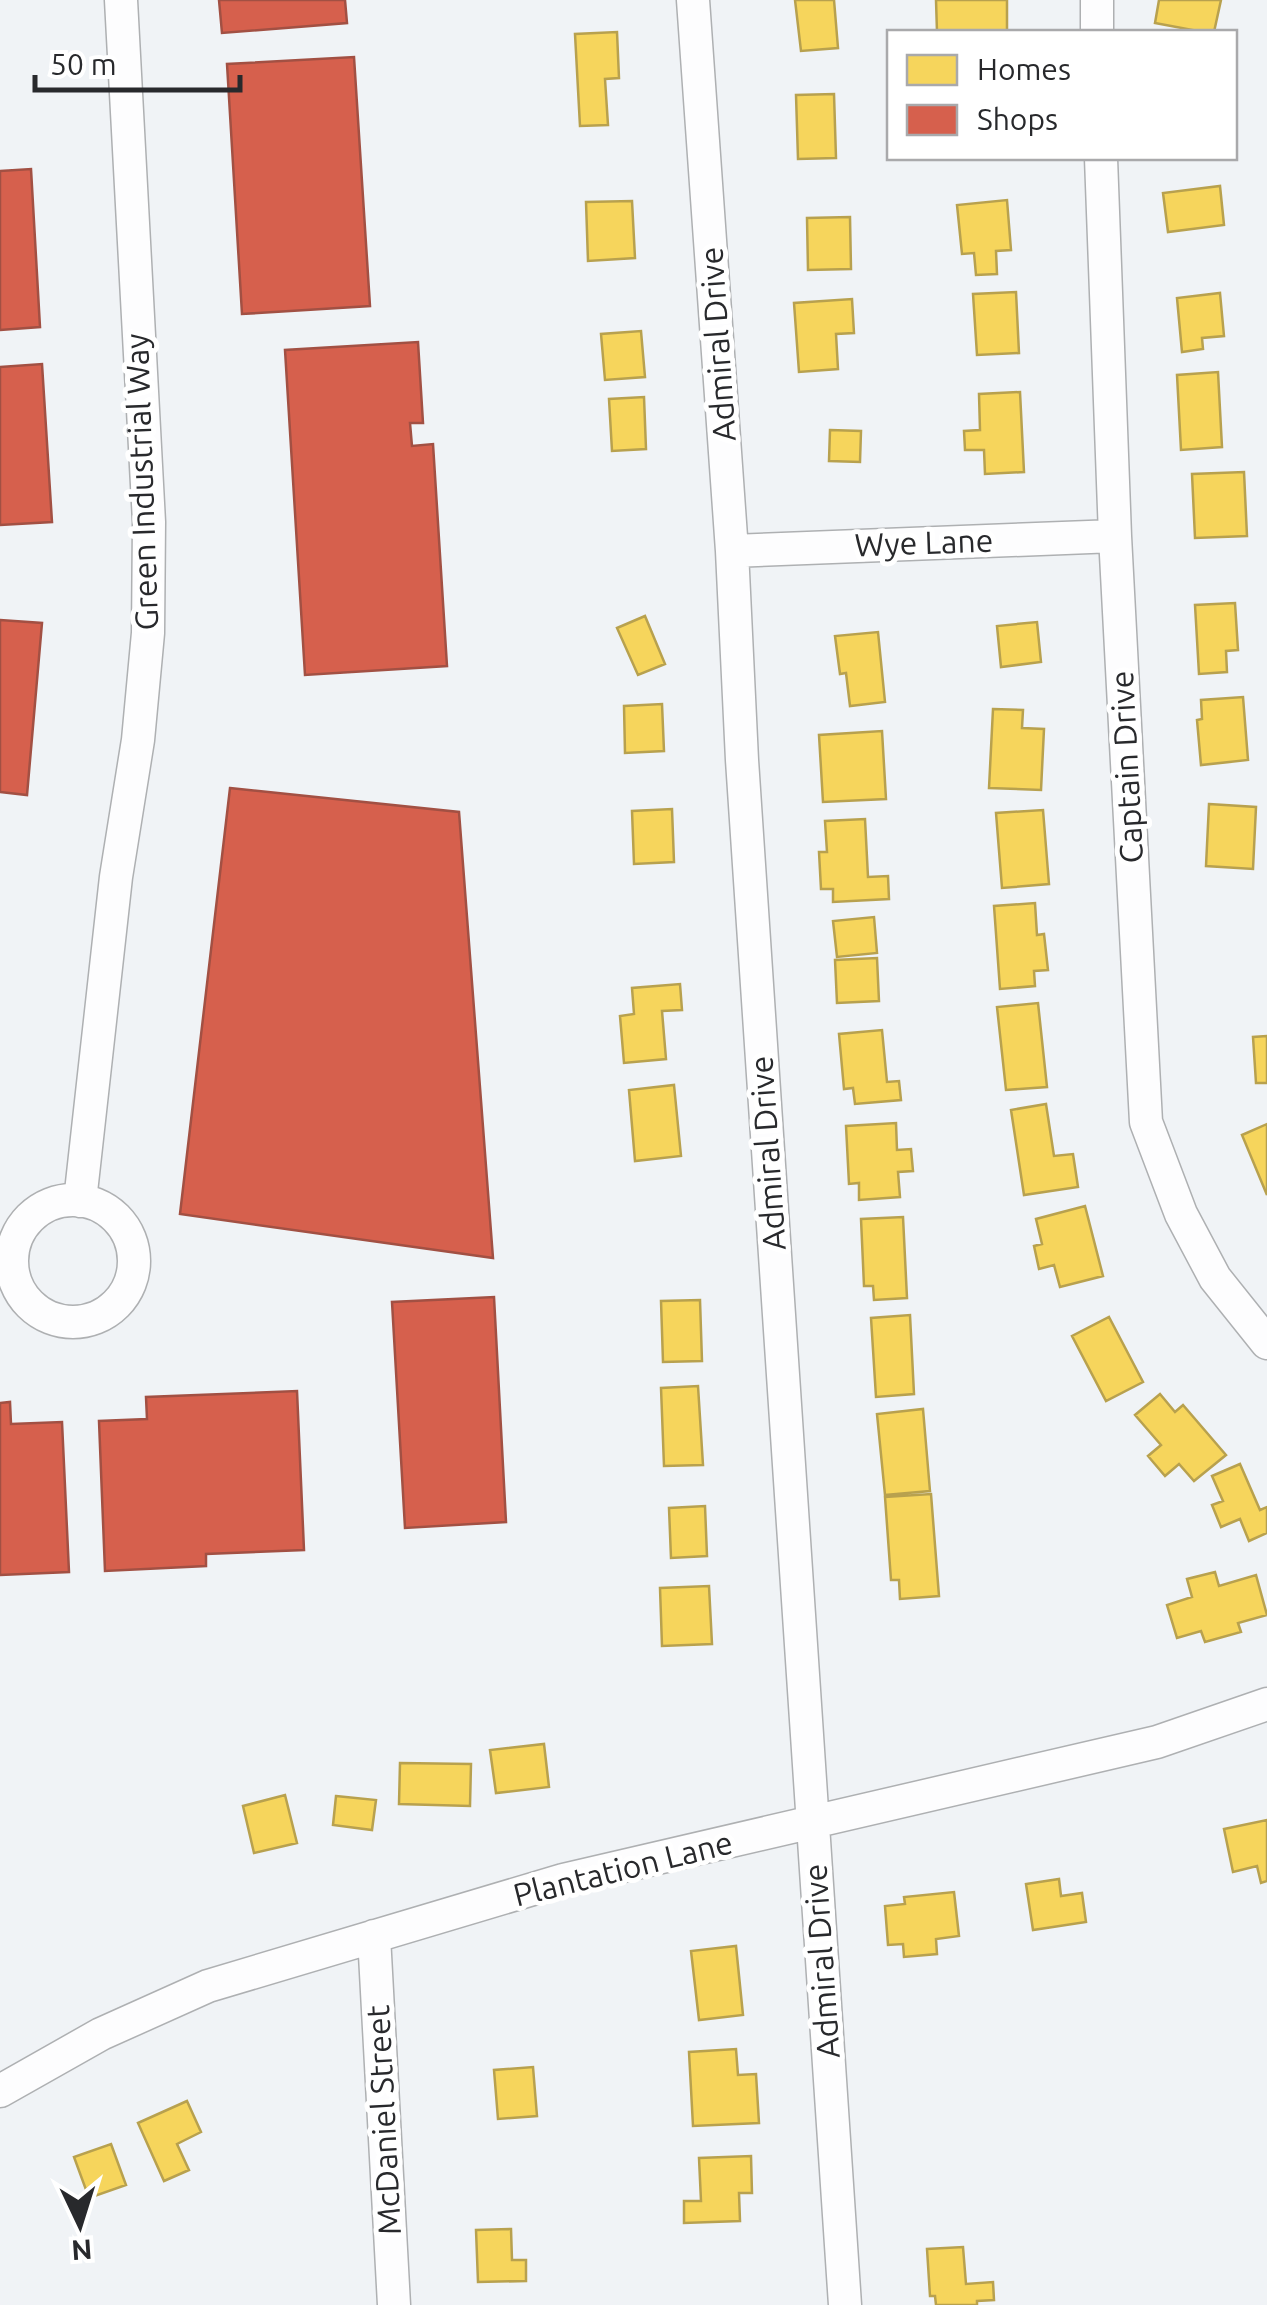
<svg xmlns="http://www.w3.org/2000/svg" width="1267" height="2305" viewBox="0 0 1267 2305" font-family="Ubuntu,sans-serif">
<style>
.homes{fill:#f6d55c;stroke:#b8a14e;stroke-width:2.5}
.shops{fill:#d6604d;stroke:#a25043;stroke-width:2.5}
.lines{fill:none;stroke-linecap:round;stroke-linejoin:round}
.minor-casing{stroke:#aeb0b2;stroke-width:35}
.minor{stroke:#fdfdfe;stroke-width:32}
.labels{text-anchor:middle;stroke-width:10;stroke-linejoin:round;paint-order:stroke}
.street-label{font-size:32px;fill:#28292c;stroke:#fff}
</style>
<rect width="100%" height="100%" fill="#f0f3f6"/>
<path class="homes" d="M 795,0 L 834,0 L 838,48 L 801,51 Z
M 936,0 L 1007,0 L 1007,32 L 937,32 Z
M 1159,0 L 1221,0 L 1214,32 L 1203,32 L 1155,23 Z
M 617,32 L 619,78 L 605,79 L 608,125 L 580,126 L 575,34 Z
M 834,94 L 836,158 L 798,159 L 796,95 Z
M 1220,186 L 1224,225 L 1168,232 L 1163,193 Z
M 1007,200 L 1011,250 L 996,251 L 997,274 L 976,275 L 974,253 L 962,254 L 957,205 Z
M 632,201 L 635,258 L 588,261 L 586,202 Z
M 850,217 L 851,269 L 808,270 L 807,218 Z
M 1016,292 L 1019,353 L 977,355 L 973,294 Z
M 1220,293 L 1224,336 L 1202,338 L 1203,349 L 1182,352 L 1177,298 Z
M 852,299 L 854,333 L 836,334 L 838,369 L 799,372 L 794,303 Z
M 641,331 L 645,377 L 605,380 L 601,334 Z
M 1218,372 L 1222,447 L 1181,450 L 1177,375 Z
M 1020,392 L 1024,472 L 985,474 L 984,450 L 965,450 L 964,431 L 980,430 L 979,394 Z
M 644,397 L 646,449 L 612,451 L 609,399 Z
M 830,430 L 861,431 L 860,462 L 829,461 Z
M 1244,472 L 1247,536 L 1195,538 L 1192,474 Z
M 1235,603 L 1238,650 L 1226,651 L 1227,672 L 1199,674 L 1195,605 Z
M 645,616 L 665,664 L 638,675 L 617,628 Z
M 1037,622 L 1041,662 L 1001,667 L 997,626 Z
M 878,632 L 885,702 L 850,706 L 846,673 L 840,674 L 835,636 Z
M 1243,697 L 1248,760 L 1201,765 L 1197,720 L 1202,719 L 1201,700 Z
M 662,704 L 664,751 L 625,753 L 624,706 Z
M 993,709 L 1023,710 L 1022,728 L 1044,729 L 1041,790 L 989,788 Z
M 882,731 L 886,799 L 823,802 L 819,735 Z
M 1209,804 L 1256,807 L 1253,869 L 1206,866 Z
M 672,809 L 674,862 L 634,864 L 632,811 Z
M 1043,810 L 1049,884 L 1002,888 L 996,813 Z
M 865,819 L 868,877 L 888,876 L 889,899 L 833,902 L 833,889 L 821,889 L 819,852 L 827,852 L 825,821 Z
M 1035,903 L 1037,935 L 1044,934 L 1048,970 L 1034,971 L 1035,986 L 1000,989 L 994,906 Z
M 874,917 L 877,953 L 837,957 L 833,921 Z
M 877,958 L 879,1001 L 837,1003 L 835,960 Z
M 680,984 L 682,1010 L 662,1011 L 666,1059 L 624,1063 L 620,1016 L 634,1014 L 632,988 Z
M 1038,1003 L 1047,1087 L 1006,1090 L 997,1007 Z
M 882,1030 L 887,1082 L 899,1081 L 901,1100 L 855,1104 L 853,1088 L 844,1089 L 839,1034 Z
M 1267,1036 L 1267,1083 L 1256,1083 L 1253,1037 Z
M 674,1085 L 681,1156 L 635,1161 L 629,1090 Z
M 1046,1104 L 1054,1156 L 1073,1154 L 1078,1187 L 1024,1195 L 1011,1110 Z
M 896,1123 L 897,1150 L 911,1149 L 913,1171 L 898,1172 L 900,1197 L 859,1200 L 859,1183 L 849,1184 L 846,1126 Z
M 1267,1124 L 1267,1195 L 1242,1135 Z
M 1085,1206 L 1103,1276 L 1060,1287 L 1054,1265 L 1039,1269 L 1034,1246 L 1042,1244 L 1036,1219 Z
M 903,1217 L 907,1298 L 874,1300 L 873,1286 L 864,1286 L 861,1219 Z
M 700,1300 L 702,1361 L 663,1362 L 661,1301 Z
M 910,1315 L 914,1394 L 876,1397 L 871,1318 Z
M 1109,1317 L 1143,1382 L 1106,1401 L 1072,1336 Z
M 698,1386 L 703,1465 L 664,1466 L 661,1388 Z
M 1160,1394 L 1175,1412 L 1183,1405 L 1226,1455 L 1194,1481 L 1179,1464 L 1165,1476 L 1148,1456 L 1161,1445 L 1135,1415 Z
M 923,1409 L 930,1491 L 885,1495 L 877,1414 Z
M 1240,1464 L 1260,1510 L 1267,1507 L 1267,1533 L 1249,1541 L 1240,1519 L 1221,1527 L 1212,1505 L 1223,1501 L 1212,1476 Z
M 931,1494 L 939,1596 L 900,1599 L 899,1580 L 891,1580 L 885,1497 Z
M 705,1506 L 707,1556 L 671,1558 L 669,1508 Z
M 1215,1572 L 1219,1586 L 1256,1575 L 1267,1615 L 1238,1623 L 1241,1632 L 1205,1642 L 1201,1631 L 1177,1638 L 1167,1605 L 1192,1597 L 1187,1579 Z
M 709,1586 L 712,1644 L 662,1646 L 660,1588 Z
M 544,1744 L 549,1787 L 496,1793 L 490,1750 Z
M 400,1763 L 471,1764 L 470,1806 L 399,1804 Z
M 285,1795 L 297,1843 L 254,1853 L 243,1806 Z
M 336,1796 L 376,1800 L 372,1830 L 333,1825 Z
M 1267,1820 L 1267,1881 L 1261,1883 L 1257,1866 L 1233,1872 L 1224,1829 Z
M 1059,1879 L 1061,1896 L 1082,1893 L 1086,1922 L 1033,1930 L 1026,1884 Z
M 954,1892 L 959,1936 L 936,1939 L 937,1954 L 904,1957 L 903,1944 L 888,1945 L 885,1906 L 905,1904 L 904,1897 Z
M 736,1946 L 743,2015 L 699,2020 L 691,1951 Z
M 736,2049 L 738,2075 L 756,2074 L 759,2123 L 693,2126 L 689,2052 Z
M 533,2067 L 537,2116 L 498,2119 L 494,2070 Z
M 187,2101 L 201,2132 L 177,2144 L 189,2170 L 164,2181 L 138,2123 Z
M 111,2144 L 126,2185 L 89,2198 L 74,2157 Z
M 751,2156 L 752,2193 L 739,2193 L 740,2221 L 684,2223 L 684,2201 L 701,2201 L 699,2158 Z
M 511,2229 L 512,2260 L 526,2260 L 526,2281 L 478,2282 L 476,2230 Z
M 963,2247 L 966,2284 L 993,2282 L 994,2300 L 977,2301 L 977,2305 L 936,2305 L 935,2296 L 930,2296 L 927,2249 Z"/>
<path class="shops" d="M 219,0 L 345,0 L 347,23 L 222,33 Z
M 354,57 L 370,306 L 242,314 L 227,64 Z
M 31,169 L 40,327 L 0,330 L 0,171 Z
M 418,342 L 423,423 L 410,423 L 412,446 L 433,444 L 447,666 L 305,675 L 285,350 Z
M 42,364 L 52,522 L 0,525 L 0,367 Z
M 0,620 L 42,623 L 27,795 L 0,792 Z
M 230,788 L 459,812 L 493,1258 L 180,1214 Z
M 494,1297 L 506,1522 L 405,1528 L 392,1302 Z
M 297,1391 L 304,1550 L 206,1554 L 206,1566 L 105,1571 L 99,1421 L 147,1419 L 146,1397 Z
M 10,1402 L 11,1424 L 62,1422 L 69,1572 L 0,1575 L 0,1403 Z"/>
<g class="lines">
<g class="minor-casing">
<path id="minor" d="M 693,0 L 732,551 L 742,760 L 845,2305
M 1097,0 L 1097,32
M 1101,158 L 1115,536 L 1146,1122 L 1181,1214 L 1215,1278 L 1267,1343
M 732,551 L 1115,536
M12 1261a61 61 0 1 1 122 0a61 61 0 1 1-122 0Z
M 80,1201 L 116,877 L 138,740 L 148,633 L 149,522 L 121,0
M 374,1936 L 394,2305
M 0,2091 L 101,2034 L 208,1986 L 563,1880 L 1157,1742 L 1267,1704"/>
</g>
<use href="#minor" class="minor"/>
</g>
<g class="labels">
<g class="street-label">
<text transform="translate(718 344) rotate(-94)" y="11">Admiral Drive</text>
<text transform="translate(142 482) rotate(-92)" y="11">Green Industrial Way</text>
<text transform="translate(924 543) rotate(-2)" y="11">Wye Lane</text>
<text transform="translate(1127 767) rotate(-93)" y="11">Captain Drive</text>
<text transform="translate(768 1153) rotate(-94)" y="11">Admiral Drive</text>
<text transform="translate(623 1869) rotate(-14)" y="11">Plantation Lane</text>
<text transform="translate(822 1961) rotate(-94)" y="11">Admiral Drive</text>
<text transform="translate(384 2120) rotate(-93)" y="11">McDaniel Street</text>
</g>
</g>
<rect x="887" y="30" width="350" height="130" fill="#ffffff" stroke="#a9a9ab" stroke-width="2.5"/>
<rect x="907" y="55" width="50" height="30" fill="#f6d55c" stroke="#a9a9ab" stroke-width="2.5"/>
<text x="977" y="80" font-size="30" fill="#28292c">Homes</text>
<rect x="907" y="105" width="50" height="30" fill="#d6604d" stroke="#a9a9ab" stroke-width="2.5"/>
<text x="977" y="130" font-size="30" fill="#28292c">Shops</text>
<g transform="translate(80 2225) rotate(176)" stroke="#ffffff" stroke-width="8" paint-order="stroke">
<path d="M0-8L18 38L0 25L-18 38Z" fill="#28292c"/>
<text y="-15" font-size="28" font-weight="bold" text-anchor="middle" fill="#28292c">N</text>
</g>
<path d="M35 75v15h205v-15" fill="none" stroke="#28292c" stroke-width="5"/>
<text x="50" y="75" font-size="30" fill="#28292c" stroke="#ffffff" stroke-width="8" paint-order="stroke">50 m</text>
</svg>
